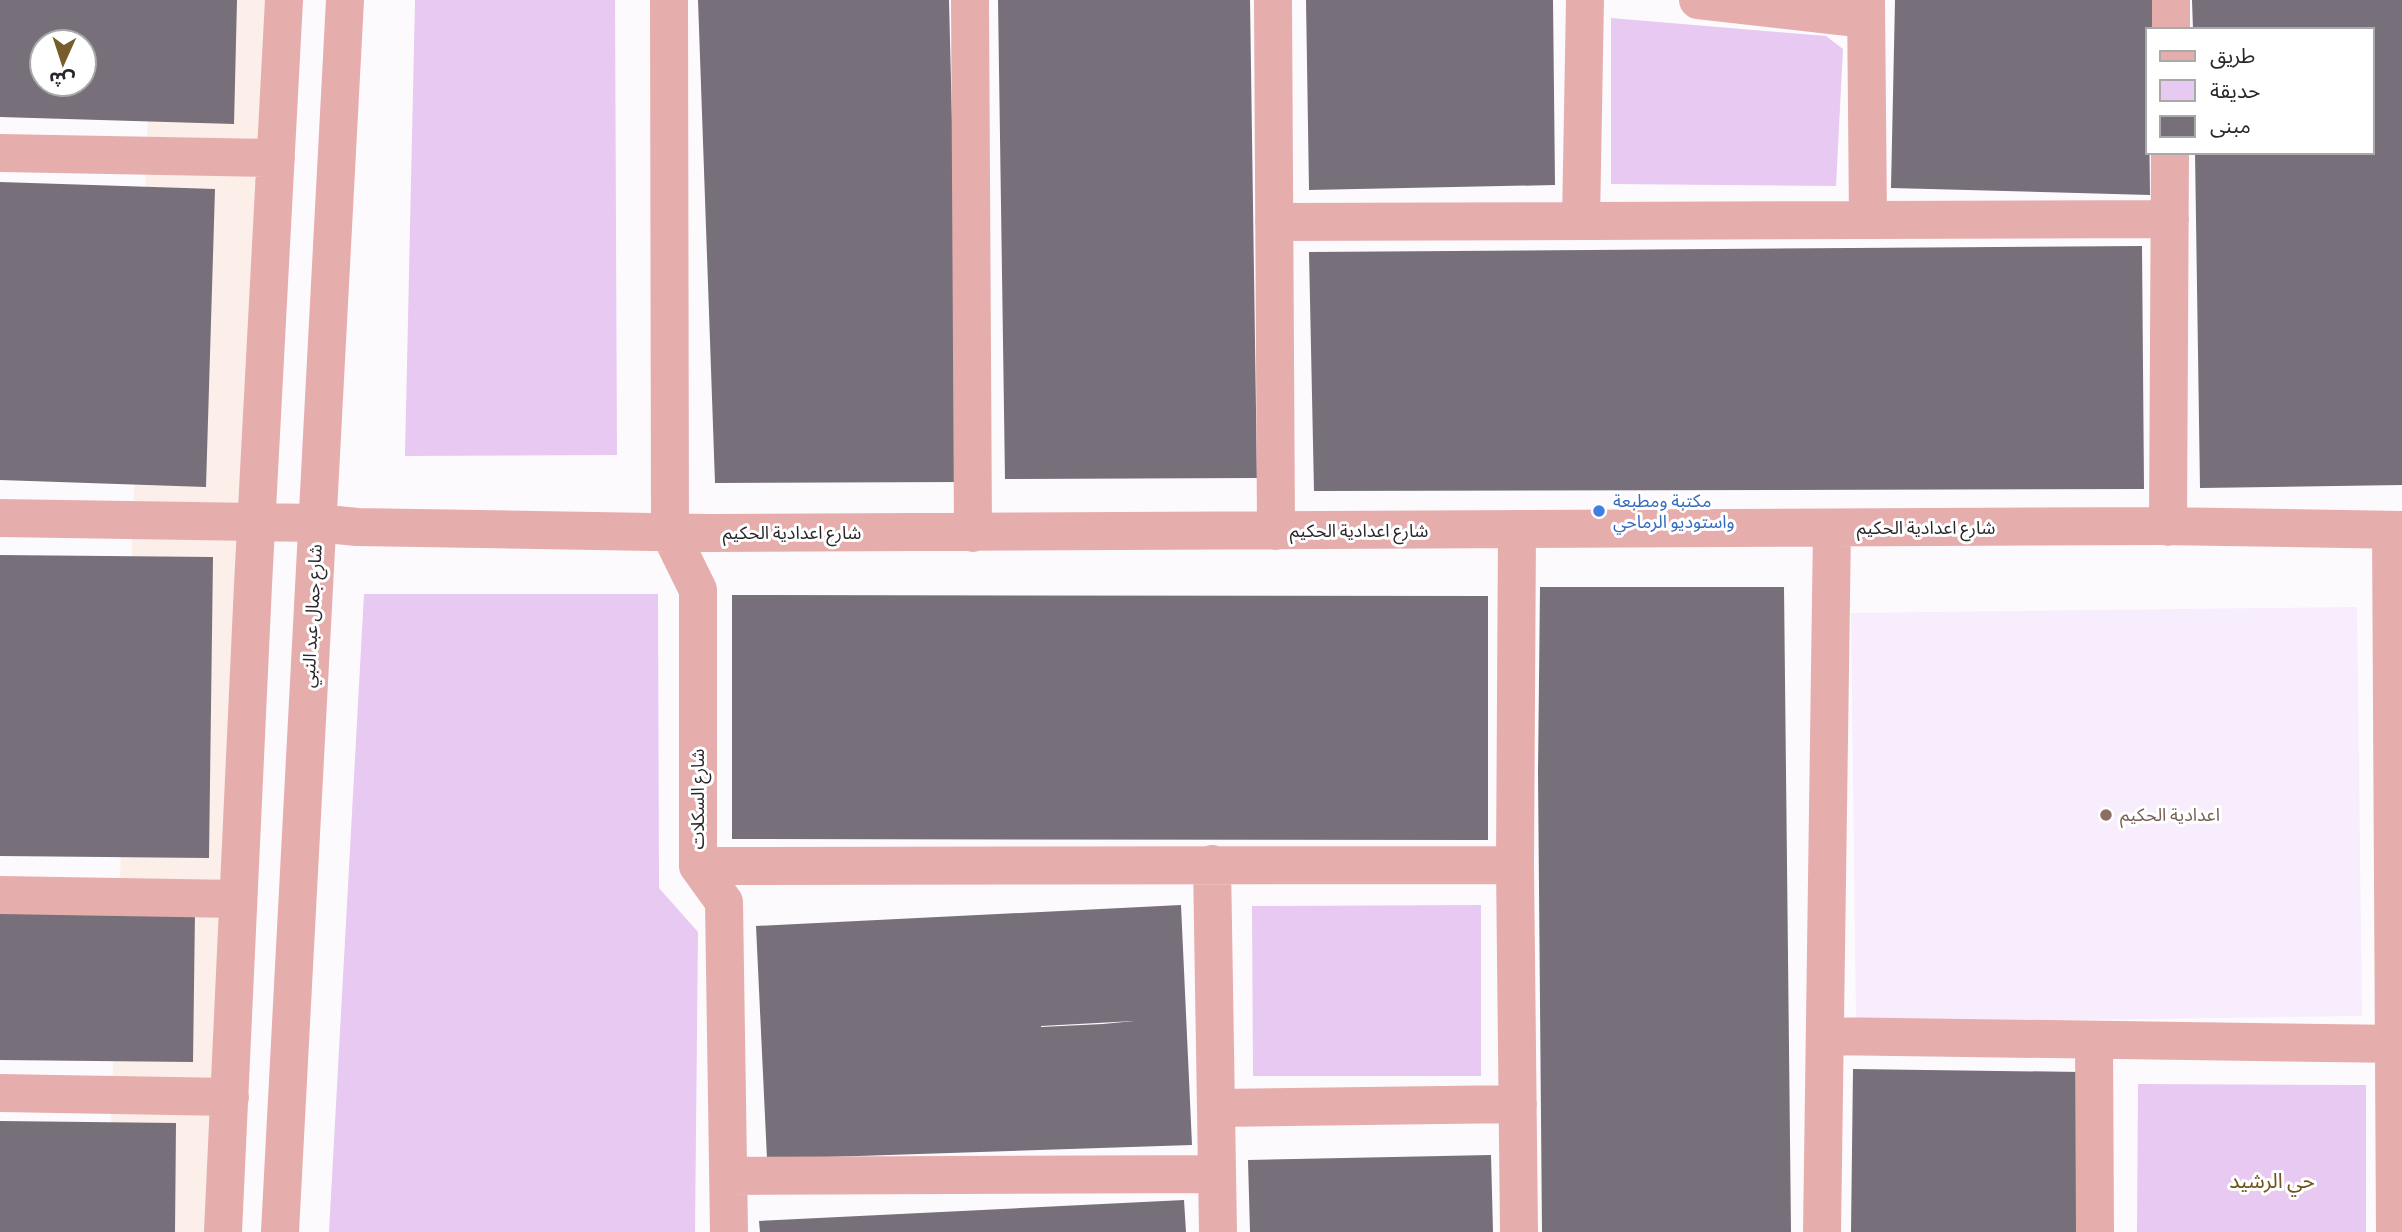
<svg xmlns="http://www.w3.org/2000/svg" width="2402" height="1232" viewBox="0 0 2402 1232" font-family="Bitter,'Noto Sans Arabic',serif">
<style>
.commercial{fill:#fceee8}
.education{fill:#f7edfd}
.green{fill:#e7c9f1}
.building{fill:#776f7a;fill-rule:evenodd}
.lines{fill:none;stroke-linecap:round;stroke-linejoin:round}
.minor{stroke:#e5aead;stroke-width:38}
.shop-dot{fill:#3f7fe0;stroke:#fff;stroke-width:2.5}
.education-dot{fill:#8d6e63;stroke:#fff;stroke-width:2.5}
.labels{text-anchor:middle;stroke-width:6;stroke-linejoin:round;paint-order:stroke}
.shop-label{font-size:18px;fill:#366cbe;stroke:#fff;text-anchor:start}
.street-label{font-size:18px;fill:#2a272b;stroke:#fff}
.education-label{font-size:18px;fill:#785e54;stroke:#fff;text-anchor:start}
.quarter-label{font-size:21px;fill:#70521c;stroke:#fff}
</style>
<rect width="100%" height="100%" fill="#fdfafe"/>
<path class="commercial" d="M 152,0 L 271,0 L 208,1232 L 107,1232 Z"/>
<path class="education" d="M 2357,607 L 2362,1016 L 1856,1023 L 1851,613 Z"/>
<path class="green" d="M 415,0 L 615,0 L 617,455 L 405,456 Z
M 1611,18 L 1826,36 L 1843,49 L 1836,186 L 1611,184 Z
M 364,594 L 658,594 L 659,888 L 698,932 L 695,1232 L 329,1232 Z
M 1481,905 L 1481,1076 L 1253,1076 L 1252,906 Z
M 2138,1084 L 2366,1085 L 2366,1232 L 2137,1232 Z"/>
<path class="building" d="M 0,0 L 237,0 L 234,124 L 0,117 ZM 42,42 L 84,42 L 84,84 L 42,84 Z
M 698,0 L 949,0 L 961,482 L 715,483 Z
M 998,0 L 1250,0 L 1257,478 L 1005,479 Z
M 1306,0 L 1553,0 L 1555,185 L 1309,190 Z
M 1895,0 L 2153,0 L 2153,30 L 2148,30 L 2150,195 L 1891,188 Z
M 2192,0 L 2402,0 L 2402,485 L 2200,488 L 2195,152 L 2372,152 L 2372,30 L 2193,30 Z
M 0,182 L 215,189 L 206,487 L 0,480 Z
M 2142,246 L 2144,489 L 1314,491 L 1309,252 Z
M 0,555 L 213,557 L 209,858 L 0,856 Z
M 1540,587 L 1784,587 L 1791,1232 L 1542,1232 L 1538,773 Z
M 732,595 L 1488,596 L 1488,840 L 732,839 Z
M 1181,905 L 1192,1145 L 767,1159 L 756,926 ZM 1134,1021 L 1103,1024 L 1041,1027 L 1041,1026 Z
M 0,909 L 195,911 L 193,1062 L 0,1060 Z
M 1853,1069 L 2080,1072 L 2079,1232 L 1851,1232 Z
M 0,1121 L 176,1123 L 175,1232 L 0,1232 Z
M 1491,1155 L 1493,1232 L 1250,1232 L 1248,1160 Z
M 1184,1200 L 1186,1232 L 760,1232 L 759,1221 Z"/>
<g class="lines">
<path class="minor" d="M 669,0 L 670,533 L 698,590 L 698,866 L 724,902 L 729,1232
M 970,0 L 973,533
M 1273,0 L 1276,531
M 1698,0 L 1866,19
M 1866,0 L 1868,220
M 2171,30 L 2171,0
M 0,153 L 276,158
M 1581,221 L 1585,0
M 1274,222 L 2170,219
M 0,518 L 317,523 L 357,527 L 710,533 L 2160,526 L 2402,530
M 2168,527 L 2170,152
M 1517,530 L 1515,865 L 1519,1232
M 2391,530 L 2395,1232
M 1212,864 L 1218,1232
M 698,866 L 1515,865
M 0,895 L 238,899
M 1825,1036 L 2402,1044
M 2094,1040 L 2095,1232
M 0,1093 L 230,1097
M 1216,1108 L 1518,1104
M 729,1176 L 1217,1174
M 223,1232 L 253,585 L 284,0
M 280,1232 L 345,0
M 1822,1232 L 1832,528"/>
</g>
<circle class="shop-dot" cx="1599" cy="511" r="7"/>
<circle class="education-dot" cx="2106" cy="815" r="7"/>
<g class="labels">
<g class="shop-label">
<text x="1613" y="507">مكتبة ومطبعة<tspan x="1613" dy="21">واستوديو الرماحي</tspan></text>
</g>
<g class="street-label">
<text x="1926" y="534">شارع اعدادية الحكيم</text>
<text x="1359" y="537">شارع اعدادية الحكيم</text>
<text x="792" y="539">شارع اعدادية الحكيم</text>
<text transform="translate(312 616) rotate(-87)" y="6">شارع جمال عبد النبي</text>
<text transform="translate(698 799) rotate(-90)" y="6">شارع السكلات</text>
</g>
<g class="education-label">
<text x="2120" y="821">اعدادية الحكيم</text>
</g>
<g class="quarter-label">
<text x="2272" y="1188">حي الرشيد</text>
</g>
</g>
<rect x="2146" y="28" width="228" height="126" fill="#ffffff" stroke="#aaa9aa" stroke-width="2"/>
<rect x="2160" y="51" width="35" height="10" fill="#e5aead" stroke="#aaa9aa" stroke-width="2"/>
<text x="2210" y="63" font-size="21" fill="#2a272b">طريق</text>
<rect x="2160" y="80" width="35" height="21" fill="#e7c9f1" stroke="#aaa9aa" stroke-width="2"/>
<text x="2210" y="98" font-size="21" fill="#2a272b">حديقة</text>
<rect x="2160" y="116" width="35" height="21" fill="#776f7a" stroke="#aaa9aa" stroke-width="2"/>
<text x="2210" y="133" font-size="21" fill="#2a272b">مبنى</text>
<g transform="translate(63 63) rotate(183)"><circle r="33" fill="#ffffff" stroke="#aaa9aa" stroke-width="2"/>
<path d="M0-5L12 26L0 18L-12 26Z" fill="#775c2e"/>
<text y="-10" font-size="19" font-weight="bold" text-anchor="middle" fill="#2a272b">ش</text>
</g>
</svg>
